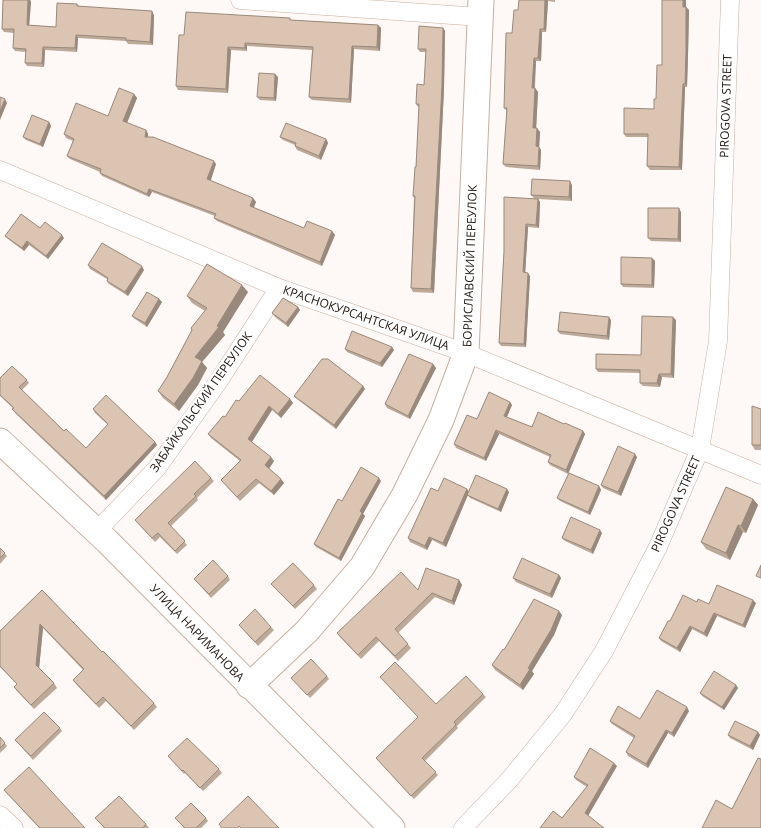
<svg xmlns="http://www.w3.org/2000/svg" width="761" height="828" viewBox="0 0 761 828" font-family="'Open Sans',sans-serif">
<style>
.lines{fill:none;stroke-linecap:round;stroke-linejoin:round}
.street-casing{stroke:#c9af9f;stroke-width:19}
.secondary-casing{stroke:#c9af9f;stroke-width:27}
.street{stroke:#fff;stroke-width:18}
.secondary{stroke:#fff;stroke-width:25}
.wall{fill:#bca998}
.shaded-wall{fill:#99897c}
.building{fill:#dbc4b1;stroke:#99897c}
.labels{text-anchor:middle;stroke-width:5;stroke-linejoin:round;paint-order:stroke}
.street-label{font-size:12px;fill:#211812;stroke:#fff}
</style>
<rect width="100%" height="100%" fill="#fef9f6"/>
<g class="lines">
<g class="street-casing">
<path id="street" d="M 240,0 L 480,17
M 0,170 L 279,288 L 466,353 L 761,475
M 96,532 L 157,468 L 218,382 L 279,288
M 0,815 L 14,828
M 463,828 L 510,779 L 563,714 L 604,651 L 658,547 L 700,449 L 718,341 L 730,0"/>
</g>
<g class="secondary-casing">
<path id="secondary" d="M 0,441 L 107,541 L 392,828
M 249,686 L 307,631 L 362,567 L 405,494 L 441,420 L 466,353 L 481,0"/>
</g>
<use href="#street" class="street"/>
<use href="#secondary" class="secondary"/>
</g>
<path class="wall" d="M 3,0 L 30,0 L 31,2 L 29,25 L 56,27 L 77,4 L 79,6 L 154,15 L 153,45 L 128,44 L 126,41 L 78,38 L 77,52 L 45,50 L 44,67 L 27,66 L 25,63 L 26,52 L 15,51 L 13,48 L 14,33 L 4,32 L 2,29 Z
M 519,0 L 555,0 L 555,2 L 548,1 L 546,32 L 542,32 L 541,61 L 536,61 L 535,88 L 538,92 L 536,128 L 540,132 L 539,147 L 541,150 L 540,170 L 506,167 L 503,164 L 507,111 L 504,108 L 512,33 L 518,10 Z
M 658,0 L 686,0 L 686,7 L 689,10 L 688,55 L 687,87 L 685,87 L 682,170 L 650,170 L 647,166 L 648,137 L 626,137 L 624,134 L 654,109 L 656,99 L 662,65 L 662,0 Z
M 291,20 L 378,25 L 381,28 L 380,51 L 354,49 L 351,103 L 312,100 L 309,97 L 312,50 L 247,46 L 247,51 L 231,50 L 228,93 L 178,90 L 176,86 L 184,35 Z
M 443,28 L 445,31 L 444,89 L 434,293 L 413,292 L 411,288 L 414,198 L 413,196 L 416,167 L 419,107 L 418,107 L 416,104 L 424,85 L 426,52 L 420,52 L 418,49 Z
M 278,77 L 276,101 L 260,100 L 257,97 Z
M 134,94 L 137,98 L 127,123 L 146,130 L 148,134 L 148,137 L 216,164 L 210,181 L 253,198 L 256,202 L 253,207 L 304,228 L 332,231 L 335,235 L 322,266 L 217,221 L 214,218 L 215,216 L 152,192 L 149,197 L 102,176 L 100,173 L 100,172 L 70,159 L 67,156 L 73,141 L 66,138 L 64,134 L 108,116 Z
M 49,122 L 51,126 L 43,147 L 26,140 L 23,137 Z
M 280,137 L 326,139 L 328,143 L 321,160 L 297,150 L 295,146 L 295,145 L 283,140 Z
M 572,185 L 572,201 L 538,199 L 540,202 L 539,228 L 528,227 L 525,273 L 530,276 L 526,347 L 501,346 L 499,343 L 504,251 L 534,198 L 531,195 Z
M 681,212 L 681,242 L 651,241 L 648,238 Z
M 40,228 L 64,238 L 48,259 L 29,245 L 24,251 L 8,239 L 5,236 Z
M 652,258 L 655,261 L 654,288 L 623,287 L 621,284 Z
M 88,265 L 144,270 L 128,296 L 109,284 L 107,281 L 107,279 L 90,269 Z
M 248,292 L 223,332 L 225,335 L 202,362 L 207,368 L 198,385 L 179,411 L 163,398 L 158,391 L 167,377 L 192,330 L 191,328 L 205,311 L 192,303 L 187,296 Z
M 159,299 L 162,302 L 147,327 L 135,319 L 132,316 Z
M 298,307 L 300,310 L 288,327 L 275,317 L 272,313 Z
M 611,320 L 609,340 L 560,334 L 558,331 Z
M 676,320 L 674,378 L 662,377 L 660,387 L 643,386 L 640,383 L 640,373 L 598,372 L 596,369 L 641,355 Z
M 392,347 L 394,350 L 382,367 L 347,352 L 345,349 Z
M 433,364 L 436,368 L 410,419 L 387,408 L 385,404 Z
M 0,378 L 27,380 L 29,383 L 22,390 L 64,431 L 86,448 L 108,425 L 95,413 L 93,409 L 155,442 L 157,445 L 106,500 L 15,413 L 12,409 L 13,408 L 0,396 Z
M 363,386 L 365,389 L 336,429 L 297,399 L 294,396 Z
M 290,399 L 293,403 L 281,418 L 272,410 L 252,442 L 274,461 L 269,469 L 284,483 L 274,495 L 259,483 L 240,501 L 221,480 L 240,461 L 211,438 L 208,434 L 225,417 L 239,401 Z
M 510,402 L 512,405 L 507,417 L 532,427 L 564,424 L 583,431 L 585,434 L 568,474 L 550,465 L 548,462 L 550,457 L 499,434 L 486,461 L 456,448 L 454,444 Z
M 761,409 L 761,450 L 755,450 L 752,445 Z
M 637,457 L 621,496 L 603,488 L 601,485 Z
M 211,478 L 214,481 L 197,498 L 198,500 L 171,526 L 187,545 L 177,554 L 160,537 L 155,542 L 135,520 Z
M 381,481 L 363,514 L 365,516 L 341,561 L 316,547 L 314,544 L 342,501 Z
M 599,486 L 601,490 L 590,515 L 560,501 L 557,498 Z
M 467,489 L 469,492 L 509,492 L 501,512 L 470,498 L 468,495 L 446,547 L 432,540 L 427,550 L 410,542 L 408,538 L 438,491 Z
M 753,499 L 758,505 L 746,533 L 743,532 L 730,560 L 706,549 L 701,542 Z
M 602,533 L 593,554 L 565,541 L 562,538 Z
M 0,548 L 7,556 L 0,564 Z
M 559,575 L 561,578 L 552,598 L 516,582 L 513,578 Z
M 228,576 L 230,580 L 211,598 L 194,579 Z
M 459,580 L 462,585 L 454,605 L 435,597 L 398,633 L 411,648 L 398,661 L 379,641 L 361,659 L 340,637 L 337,633 L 418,590 Z
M 271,584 L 314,585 L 317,589 L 295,609 Z
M 42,590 L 102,652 L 154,703 L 157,707 L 134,730 L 106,701 L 99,708 L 76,684 L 73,680 L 83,670 L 43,628 L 39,668 L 54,683 L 57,688 L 34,709 L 17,691 L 14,687 L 17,684 L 0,667 L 0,631 Z
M 697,602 L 709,604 L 756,603 L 745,628 L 717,616 L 707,637 L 692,629 L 680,652 L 661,641 L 659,638 L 670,621 Z
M 562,615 L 554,635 L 532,671 L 534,674 L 523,690 L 495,670 L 492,665 L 504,650 Z
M 239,625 L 271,627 L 274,630 L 258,646 Z
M 327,676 L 329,679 L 310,698 L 291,678 Z
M 380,677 L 436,704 L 483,694 L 486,697 L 457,726 L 458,728 L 425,761 L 438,775 L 414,799 L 376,758 L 418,717 Z
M 736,685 L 738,688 L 724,710 L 702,696 L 700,693 Z
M 689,711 L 674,737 L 668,733 L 648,768 L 628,756 L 626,752 L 634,738 L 612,724 L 610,721 L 640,719 Z
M 60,728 L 62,731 L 33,760 L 15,740 Z
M 758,732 L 760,735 L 753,750 L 730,738 L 728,735 Z
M 0,737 L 7,746 L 0,753 Z
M 168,756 L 219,769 L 222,773 L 203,791 L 185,773 L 184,774 Z
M 617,766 L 588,815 L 562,818 L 587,787 L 576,780 L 574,777 Z
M 4,790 L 85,828 L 39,828 Z
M 95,818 L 146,824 L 149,828 L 104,828 Z
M 175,818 L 206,818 L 208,821 L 201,828 L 184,828 Z"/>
<path class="shaded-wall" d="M 28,0 L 30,0 L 31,2 L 29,28 L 27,25 Z
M 545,0 L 547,0 L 548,1 L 546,32 L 544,29 Z
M 683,0 L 686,0 L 686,10 L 683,7 Z
M 686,7 L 689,10 L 688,55 L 687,87 L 685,84 Z
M 152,11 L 154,15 L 153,45 L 150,42 Z
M 378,25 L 381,28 L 380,51 L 377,47 Z
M 443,28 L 445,31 L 444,89 L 434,293 L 431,289 Z
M 540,29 L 542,32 L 541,61 L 538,58 Z
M 76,35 L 78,38 L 77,52 L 75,48 Z
M 245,43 L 247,46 L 247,51 L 245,48 Z
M 352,46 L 354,49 L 351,103 L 349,99 Z
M 43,47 L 45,50 L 44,67 L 42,63 Z
M 228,47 L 231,50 L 228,93 L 226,89 Z
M 534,58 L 536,61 L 534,92 L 532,88 Z
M 275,74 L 278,77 L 276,101 L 274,98 Z
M 683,84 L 685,87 L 682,170 L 679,167 Z
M 535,88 L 538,92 L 536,131 L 533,128 Z
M 134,94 L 137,98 L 126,125 L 123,121 Z
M 5,99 L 7,103 L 0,120 L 0,111 Z
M 49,122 L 51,126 L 43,147 L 40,144 Z
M 537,128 L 540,132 L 539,150 L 536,146 Z
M 146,130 L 148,134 L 148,141 L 145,137 Z
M 326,139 L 328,143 L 321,160 L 319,156 Z
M 539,147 L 541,150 L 540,170 L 538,166 Z
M 214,161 L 216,164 L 210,183 L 207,179 Z
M 570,181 L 572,185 L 572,201 L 569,197 Z
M 149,189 L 152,192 L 149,197 L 147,194 Z
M 253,198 L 256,202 L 253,210 L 250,206 Z
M 538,199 L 540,202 L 539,228 L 536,225 Z
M 679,208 L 681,212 L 681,242 L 678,239 Z
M 526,224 L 528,227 L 525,276 L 523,272 Z
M 332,231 L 335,235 L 322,266 L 320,262 Z
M 62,235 L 64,238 L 48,259 L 46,256 Z
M 27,241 L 29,245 L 24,251 L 22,248 Z
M 652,258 L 655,261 L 654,288 L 652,285 Z
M 142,266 L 144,270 L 128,296 L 125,292 Z
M 528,273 L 530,276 L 526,347 L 524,344 Z
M 242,285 L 248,292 L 223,332 L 225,335 L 202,362 L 207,368 L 198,385 L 179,411 L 174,404 L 195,357 L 217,326 Z
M 159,299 L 162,302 L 147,327 L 145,323 Z
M 298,307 L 300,310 L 288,327 L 286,323 Z
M 609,317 L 611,320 L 609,340 L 607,336 Z
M 673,317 L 676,320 L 674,378 L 671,374 Z
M 392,347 L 394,350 L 382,367 L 380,363 Z
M 433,364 L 436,368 L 410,419 L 408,416 Z
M 659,374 L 662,377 L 660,387 L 657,383 Z
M 363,386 L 365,389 L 336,429 L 334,425 Z
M 290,399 L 293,403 L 281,418 L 278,414 Z
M 510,402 L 512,405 L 506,419 L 504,416 Z
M 269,406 L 272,410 L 251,443 L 248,439 Z
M 496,430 L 499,434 L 486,461 L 484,458 Z
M 583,431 L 585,434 L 568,474 L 566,470 Z
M 155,442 L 157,445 L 106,500 L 104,496 Z
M 635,454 L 637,457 L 621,496 L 618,492 Z
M 271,457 L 274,461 L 268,470 L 265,465 Z
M 379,478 L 381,481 L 363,514 L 365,516 L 341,561 L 339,558 L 360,511 Z
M 281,479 L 284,483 L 274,495 L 271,491 Z
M 599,486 L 601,490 L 590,515 L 588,512 Z
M 467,489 L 469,492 L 446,547 L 443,543 Z
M 507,489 L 509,492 L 501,512 L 498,509 Z
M 753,499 L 758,505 L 746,533 L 741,526 Z
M 738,525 L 743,532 L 730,560 L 726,553 Z
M 600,530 L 602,533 L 593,554 L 591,550 Z
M 429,537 L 432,540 L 427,550 L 425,546 Z
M 559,575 L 561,578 L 552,598 L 550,594 Z
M 459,580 L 462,585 L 454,605 L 452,601 Z
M 753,600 L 756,603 L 745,628 L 743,625 Z
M 559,611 L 562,615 L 554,635 L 532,671 L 534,674 L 523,690 L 520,685 Z
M 714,613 L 717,616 L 707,637 L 704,633 Z
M 40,624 L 43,628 L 39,669 L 36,665 Z
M 690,626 L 692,629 L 680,652 L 677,648 Z
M 736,685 L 738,688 L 724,710 L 722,707 Z
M 687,707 L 689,711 L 674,737 L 672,733 Z
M 666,730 L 668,733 L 648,768 L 646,764 Z
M 758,732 L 760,735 L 753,750 L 750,746 Z
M 614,763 L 617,766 L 588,816 L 585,813 Z"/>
<path class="building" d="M 3,0 L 28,0 L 27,25 L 56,27 L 57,3 L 77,4 L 77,6 L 152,11 L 150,42 L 126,40 L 126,38 L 76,35 L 75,48 L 43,47 L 42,63 L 25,63 L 26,49 L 13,48 L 14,29 L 2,29 Z
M 519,0 L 545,0 L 544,29 L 540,29 L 538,58 L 534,58 L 532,88 L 535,88 L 533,128 L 537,128 L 536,146 L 539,147 L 538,166 L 503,164 L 507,108 L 504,108 L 506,33 L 512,33 L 514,10 L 518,10 Z
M 662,0 L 683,0 L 683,7 L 686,7 L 686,52 L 685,84 L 683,84 L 679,167 L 647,166 L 648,134 L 624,134 L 624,108 L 654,109 L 654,99 L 656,99 L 657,65 L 662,65 Z
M 186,12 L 290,18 L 290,20 L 378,25 L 377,47 L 352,46 L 349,99 L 309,97 L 313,47 L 245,43 L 245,48 L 228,47 L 226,89 L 176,86 L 179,35 L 184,35 Z
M 419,26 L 443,28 L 442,86 L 431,289 L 411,288 L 415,196 L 413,196 L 415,167 L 416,167 L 419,104 L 416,104 L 417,84 L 424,85 L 426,49 L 418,49 Z
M 259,73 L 275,74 L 274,98 L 257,97 Z
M 119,88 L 134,94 L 123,121 L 146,130 L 145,137 L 153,137 L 214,161 L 207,179 L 253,198 L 250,206 L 304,228 L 307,221 L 332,231 L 320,262 L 214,218 L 216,214 L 149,189 L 147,194 L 100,173 L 101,169 L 67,156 L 74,139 L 64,134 L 76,103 L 108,116 Z
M 0,97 L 5,99 L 0,111 Z
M 32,115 L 49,122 L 40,144 L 23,137 Z
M 286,123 L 326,139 L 319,156 L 295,146 L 296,143 L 280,137 Z
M 532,179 L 570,181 L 569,197 L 531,195 Z
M 504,197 L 538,199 L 536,225 L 526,224 L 523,272 L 528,273 L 524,344 L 499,343 L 504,251 Z
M 648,208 L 679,208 L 678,239 L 648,238 Z
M 21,214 L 40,228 L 45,222 L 62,235 L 46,256 L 27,241 L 22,248 L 5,236 Z
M 102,243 L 142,266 L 125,292 L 107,281 L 108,278 L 88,265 Z
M 621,257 L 652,258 L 652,285 L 621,284 Z
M 207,264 L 242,285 L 217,326 L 219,327 L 195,357 L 202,361 L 193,378 L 174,404 L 158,391 L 167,377 L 192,330 L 191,328 L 207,308 L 187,296 Z
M 147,292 L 159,299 L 145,323 L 132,316 Z
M 283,298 L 298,307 L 286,323 L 272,313 Z
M 560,312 L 609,317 L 607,336 L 558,331 Z
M 642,316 L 673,317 L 671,374 L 659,374 L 657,383 L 640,383 L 640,370 L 596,369 L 596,354 L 641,355 Z
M 352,331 L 392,347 L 380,363 L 345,349 Z
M 409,354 L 433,364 L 408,416 L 385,404 Z
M 322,359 L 328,359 L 363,386 L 334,425 L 294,396 Z
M 12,366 L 27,380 L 19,387 L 64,431 L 66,429 L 86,448 L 108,424 L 93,409 L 106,395 L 155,442 L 104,496 L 12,409 L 14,408 L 0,395 L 0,378 Z
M 260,375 L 290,399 L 278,414 L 269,406 L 248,439 L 271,457 L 265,465 L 281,479 L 271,491 L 256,479 L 237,497 L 221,480 L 241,460 L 208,434 L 223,416 L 225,417 L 236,400 L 239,401 Z
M 489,392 L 510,402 L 504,416 L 532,427 L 538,412 L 564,424 L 565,423 L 583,431 L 566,470 L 548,462 L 551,455 L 496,430 L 484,458 L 454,444 L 467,415 L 477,419 Z
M 752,406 L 761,409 L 761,445 L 752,445 Z
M 618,446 L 635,454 L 618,492 L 601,485 Z
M 195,461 L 211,478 L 194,494 L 196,496 L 168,523 L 185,541 L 175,551 L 158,533 L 152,538 L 135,520 Z
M 361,467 L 379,478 L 360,511 L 362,513 L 339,558 L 314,544 L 338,499 L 342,501 Z
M 569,473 L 599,486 L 588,512 L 557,498 Z
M 476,475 L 507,489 L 498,509 L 467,495 Z
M 444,478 L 467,489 L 443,543 L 429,537 L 425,546 L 408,538 L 431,488 L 438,491 Z
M 726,487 L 753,499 L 741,526 L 738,525 L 726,553 L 701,542 Z
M 571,517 L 600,530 L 591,550 L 562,538 Z
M 0,548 L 5,553 L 0,558 Z
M 522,558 L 559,575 L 550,594 L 513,578 Z
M 213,560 L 228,576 L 209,594 L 194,579 Z
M 293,563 L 314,585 L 293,606 L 271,584 Z
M 761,565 L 761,578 L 756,576 Z
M 426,568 L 459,580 L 452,601 L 432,593 L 395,629 L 408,644 L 395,656 L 376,637 L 358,655 L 337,633 L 401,572 L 418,590 Z
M 717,585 L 753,600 L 743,625 L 714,613 L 704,633 L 690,626 L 677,648 L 659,638 L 668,621 L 670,621 L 683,595 L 697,602 L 698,599 L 709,604 Z
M 42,590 L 102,652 L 103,651 L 154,703 L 131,726 L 103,697 L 96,704 L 73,680 L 84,669 L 40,624 L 36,665 L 54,683 L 31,705 L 14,687 L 17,684 L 0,666 L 0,631 Z
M 534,599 L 559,611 L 551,630 L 528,668 L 530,669 L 520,685 L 492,665 L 503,649 L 504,650 Z
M 255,609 L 271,627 L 255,642 L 239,625 Z
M 311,659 L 327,676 L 307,695 L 291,678 Z
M 395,662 L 436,704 L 466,676 L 483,694 L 454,722 L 456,725 L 422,758 L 436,772 L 411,796 L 376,758 L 418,717 L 380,677 Z
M 714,671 L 736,685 L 722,707 L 700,693 Z
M 657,690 L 687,707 L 672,733 L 666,730 L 646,764 L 626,752 L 635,736 L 610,721 L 618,706 L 640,719 Z
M 44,712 L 60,728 L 31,756 L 15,740 Z
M 735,721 L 758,732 L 750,746 L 728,735 Z
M 0,737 L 5,743 L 0,748 Z
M 187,738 L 219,769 L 200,788 L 183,770 L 182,771 L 168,756 Z
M 590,748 L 614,763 L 585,813 L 604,828 L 540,828 L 553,811 L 562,818 L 588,785 L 574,777 Z
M 758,758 L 761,759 L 761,828 L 702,828 L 716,800 L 732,809 Z
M 29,767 L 85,828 L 40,828 L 4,790 Z
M 119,796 L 146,824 L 143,828 L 105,828 L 95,818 Z
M 248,796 L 279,828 L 241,828 L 239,826 L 238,828 L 222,828 L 219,824 Z
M 191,803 L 206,818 L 196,828 L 185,828 L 175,818 Z"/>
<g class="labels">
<g class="street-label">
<text transform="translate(726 106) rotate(-88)" y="4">PIROGOVA STREET</text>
<text transform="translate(470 266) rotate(-88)" y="4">БОРИСЛАВСКИЙ ПЕРЕУЛОК</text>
<text transform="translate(366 318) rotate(19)" y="4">КРАСНОКУРСАНТСКАЯ УЛИЦА</text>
<text transform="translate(201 402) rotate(-55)" y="4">ЗАБАЙКАЛЬСКИЙ ПЕРЕУЛОК</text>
<text transform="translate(676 504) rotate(-66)" y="4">PIROGOVA STREET</text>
<text transform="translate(197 633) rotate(46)" y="4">УЛИЦА НАРИМАНОВА</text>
</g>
</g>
</svg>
